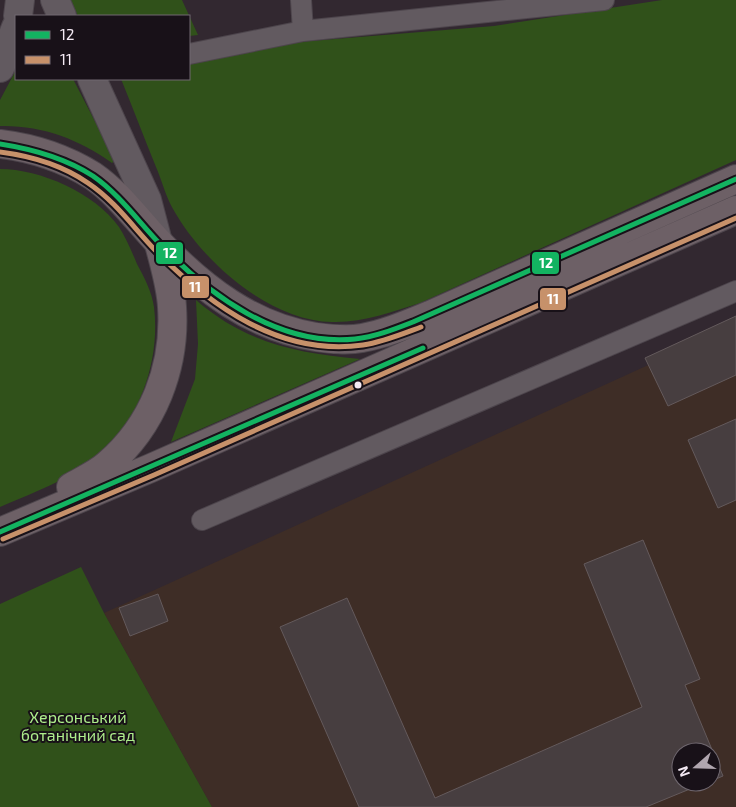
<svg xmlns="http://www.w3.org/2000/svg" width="736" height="807" viewBox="0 0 736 807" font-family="'Exo 2',sans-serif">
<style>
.industrial{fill:#3e2d26;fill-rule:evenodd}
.green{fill:#30511a}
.building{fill:#473e40;stroke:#645a5c}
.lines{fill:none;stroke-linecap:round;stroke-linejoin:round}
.minor-casing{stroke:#4d454c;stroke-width:22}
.secondary-casing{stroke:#4d454c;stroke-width:30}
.primary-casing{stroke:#4d454c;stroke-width:30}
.minor{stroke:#625a60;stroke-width:20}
.secondary{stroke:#625a60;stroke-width:28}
.primary{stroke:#6d6066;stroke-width:28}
.bus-1-casing{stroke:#181118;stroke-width:9}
.bus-2-casing{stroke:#181118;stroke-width:9}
.bus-1{stroke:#13b361;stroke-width:5}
.bus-2{stroke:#c7916a;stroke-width:5}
.bus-dot{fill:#f4eaf4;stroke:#181118;stroke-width:2}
.labels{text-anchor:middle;stroke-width:4;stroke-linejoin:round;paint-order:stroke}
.park-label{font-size:16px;fill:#aeee8c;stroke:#181118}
.line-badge{stroke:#181118;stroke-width:2}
.badge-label{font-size:14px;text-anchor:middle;font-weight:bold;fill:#fff}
</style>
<rect width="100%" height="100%" fill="#322830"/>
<path class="industrial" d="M 736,325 L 736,807 L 212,807 L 104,613 ZM 681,752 L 711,752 L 711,782 L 681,782 Z"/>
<path class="green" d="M 70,0 L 182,0 L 198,35 L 189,36 L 189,16 L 78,16 Z
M 662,0 L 736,0 L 736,160 L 420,303 C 392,312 362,323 332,322 C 269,321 202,261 173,209 C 166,197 162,181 156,167 C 144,138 133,108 121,79 L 189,79 L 189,60 L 274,44 L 494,26 Z
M 16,70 L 16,79 L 73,79 L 115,160 L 112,163 C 79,139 41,125 0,126 L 0,100 Z
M 0,169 C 40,169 95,193 119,227 C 126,238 132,252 137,264 C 144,277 152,292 154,307 C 160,356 143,410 109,446 C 80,476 37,491 0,507 Z
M 196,300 C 246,343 295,353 360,359 L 171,442 L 195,379 L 198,344 Z
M 81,567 L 104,613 L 212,807 L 0,807 L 0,604 Z"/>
<path class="building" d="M 736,316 L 736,375 L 668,406 L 645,358 Z
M 736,419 L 736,500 L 718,508 L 688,440 Z
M 643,540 L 700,679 L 685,685 L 723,776 L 711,781 L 711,752 L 681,752 L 681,782 L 707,782 L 646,807 L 359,807 L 280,627 L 347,598 L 435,798 L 642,707 L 584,564 Z
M 158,594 L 168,621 L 130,636 L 119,608 Z"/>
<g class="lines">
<g class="minor-casing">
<path id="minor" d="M 301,0 L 303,31
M 189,54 L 303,31 L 604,0
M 202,520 L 736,291"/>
</g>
<g class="secondary-casing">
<path id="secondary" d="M 55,0 L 62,16
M 18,16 L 20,0
M 0,68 L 16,27
M 92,79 L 147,200 L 158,242"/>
</g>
<g class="primary-casing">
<path id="primary" d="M 0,144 C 33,148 64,158 93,176 C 119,194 138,221 159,243 C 203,289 252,327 316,337 C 331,339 347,341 362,338 C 385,334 408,324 430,315 L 736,179
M 71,487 C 83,480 97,474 107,465 C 153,426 176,367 172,307 C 171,286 164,264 159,244
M 0,532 L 151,468 L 736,210"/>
</g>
<use href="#minor" class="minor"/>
<use href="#secondary" class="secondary"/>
<use href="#primary" class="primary"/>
<g class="bus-1-casing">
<path id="bus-1" d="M 0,144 C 32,149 65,158 93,176 C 119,194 138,221 160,244 C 209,295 279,347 355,339 C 375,337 395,329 413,322 L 736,179
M 0,532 L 423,348"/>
</g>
<g class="bus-2-casing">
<path id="bus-2" d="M 0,152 C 31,156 62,165 88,183 C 115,201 133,227 155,250 C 210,306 281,357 363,345 C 383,342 402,334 421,327
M 3,539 L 154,475 L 736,218"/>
</g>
<use href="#bus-1" class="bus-1"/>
<use href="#bus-2" class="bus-2"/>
</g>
<circle class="bus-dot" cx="358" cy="385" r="4.5"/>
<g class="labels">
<g class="park-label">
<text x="78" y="723">Херсонський<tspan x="78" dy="18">ботанічний сад</tspan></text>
</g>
</g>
<g class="line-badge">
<rect x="155" y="241" width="29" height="24" rx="5" fill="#13b361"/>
<rect x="531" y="251" width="29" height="24" rx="5" fill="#13b361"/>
<rect x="181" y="275" width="29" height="24" rx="5" fill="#c7916a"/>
<rect x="539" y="287" width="28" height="24" rx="5" fill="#c7916a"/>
</g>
<g class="badge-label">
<text x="170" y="258">12</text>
<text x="546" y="268">12</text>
<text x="195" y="292">11</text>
<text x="553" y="304">11</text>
</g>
<rect x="15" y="15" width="175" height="65" fill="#181118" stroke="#706870"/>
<rect x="25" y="31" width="25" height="8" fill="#13b361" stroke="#706870"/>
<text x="60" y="40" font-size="15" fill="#f4eaf4">12</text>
<rect x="25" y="56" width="25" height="8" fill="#c7916a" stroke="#706870"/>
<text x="60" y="65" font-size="15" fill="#f4eaf4">11</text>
<g transform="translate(696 767) rotate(250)"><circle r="24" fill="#181118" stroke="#706870"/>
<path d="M0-4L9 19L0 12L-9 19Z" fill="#b0a6af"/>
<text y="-8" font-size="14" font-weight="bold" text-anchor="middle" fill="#f4eaf4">N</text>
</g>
</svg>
